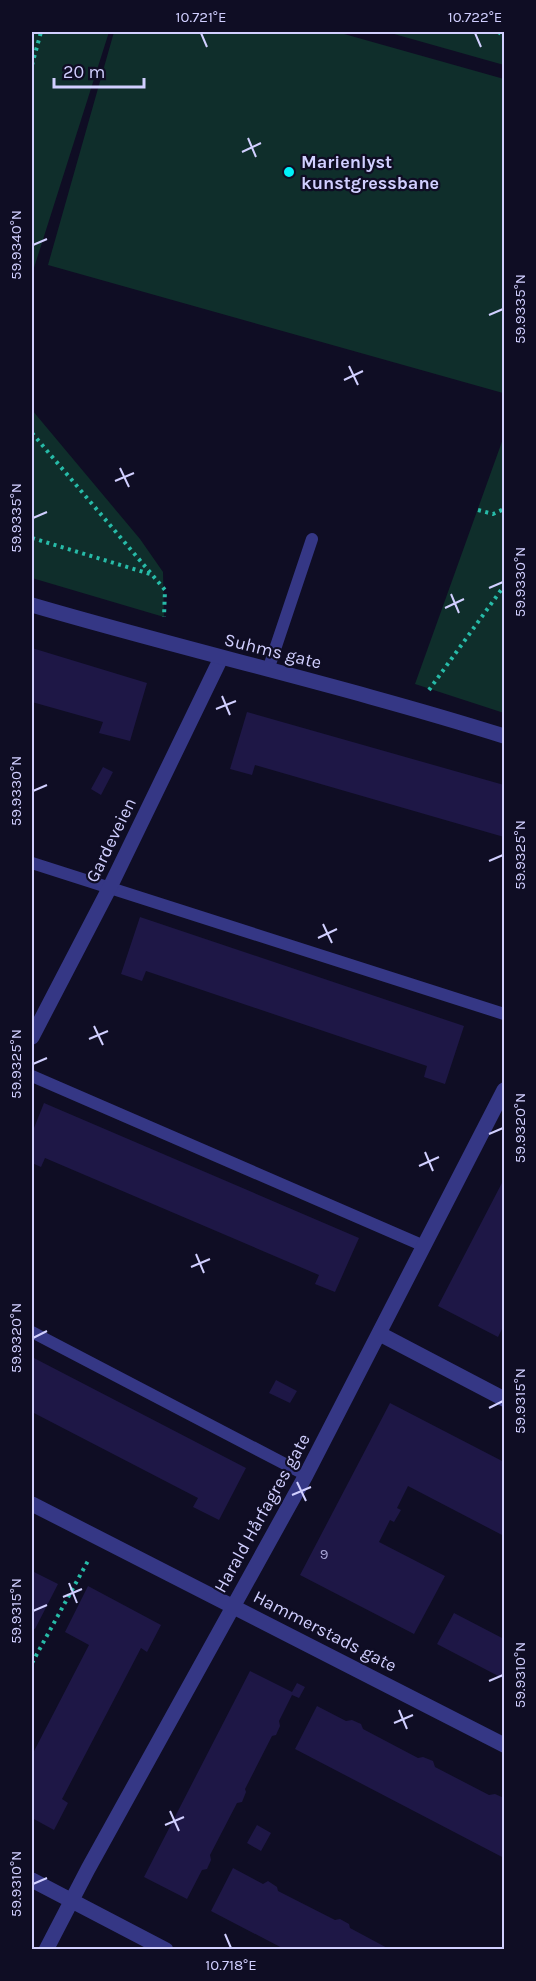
<svg xmlns="http://www.w3.org/2000/svg" width="536" height="1981" viewBox="0 0 536 1981" font-family="Karla,sans-serif">
<style>
.green{fill:#0f2e2b}
.building{fill:#1e1746}
.lines{fill:none;stroke-linecap:round;stroke-linejoin:round}
.path{stroke:#27bba8;stroke-width:4;stroke-dasharray:3 4.5;stroke-linecap:butt}
.service{stroke:#353785;stroke-width:12}
.minor{stroke:#353785;stroke-width:15}
.tertiary{stroke:#353785;stroke-width:15}
.ticks{fill:none;stroke:#d1cfff;stroke-width:2}
.poi-dot{fill:#00f2fa;stroke:#0f0d24;stroke-width:2}
.labels{text-anchor:middle;stroke-width:4.5;stroke-linejoin:round;paint-order:stroke}
.number-label{font-size:15px;fill:#a4a1d1}
.poi-label{font-size:18px;font-weight:bold;fill:#d1cfff;stroke:#0f0d24;text-anchor:start}
.street-label{font-size:18px;fill:#d1cfff;stroke:#0f0d24}
.neatline{fill:none;stroke:#d1cfff;stroke-width:2}
.ticks-label{font-size:15px;text-anchor:middle;fill:#d1cfff}
</style>
<rect width="100%" height="100%" fill="#0f0d24"/>
<path class="green" d="M 32,32 L 109,32 L 32,274 Z
M 114,32 L 337,32 L 504,79 L 504,388 L 503,393 L 48,265 Z
M 387,32 L 504,32 L 504,65 Z
M 32,410 L 140,539 L 163,572 L 164,617 L 32,578 Z
M 504,436 L 504,713 L 415,684 Z"/>
<path class="building" d="M 32,648 L 147,683 L 130,741 L 99,733 L 103,722 L 32,702 Z
M 247,712 L 504,785 L 504,837 L 255,765 L 252,775 L 230,769 Z
M 103,767 L 113,772 L 101,795 L 91,789 Z
M 140,917 L 464,1026 L 445,1084 L 424,1077 L 427,1066 L 146,971 L 142,981 L 121,974 Z
M 44,1103 L 359,1238 L 335,1292 L 315,1284 L 319,1275 L 45,1158 L 41,1167 L 32,1163 L 32,1133 Z
M 504,1179 L 504,1325 L 498,1337 L 438,1306 Z
M 32,1357 L 246,1468 L 219,1520 L 193,1507 L 198,1498 L 32,1412 Z
M 276,1380 L 297,1391 L 290,1403 L 269,1393 Z
M 390,1403 L 504,1462 L 504,1536 L 408,1486 L 397,1508 L 401,1510 L 394,1522 L 390,1520 L 379,1542 L 445,1576 L 414,1634 L 300,1575 Z
M 32,1571 L 58,1584 L 35,1629 L 32,1628 Z
M 88,1586 L 161,1625 L 147,1652 L 141,1648 L 62,1799 L 68,1803 L 54,1830 L 32,1818 L 32,1755 L 89,1645 L 65,1632 Z
M 454,1613 L 504,1639 L 504,1679 L 437,1644 Z
M 250,1671 L 292,1692 L 297,1683 L 305,1687 L 299,1698 L 292,1695 L 279,1721 L 280,1726 L 276,1735 L 272,1736 L 245,1789 L 246,1792 L 242,1802 L 237,1803 L 210,1855 L 211,1860 L 207,1869 L 202,1870 L 187,1899 L 144,1877 Z
M 317,1706 L 346,1721 L 352,1720 L 361,1724 L 363,1729 L 418,1758 L 423,1757 L 433,1761 L 435,1767 L 489,1795 L 495,1794 L 504,1798 L 504,1858 L 295,1749 Z
M 257,1825 L 271,1833 L 261,1851 L 247,1843 Z
M 233,1868 L 263,1884 L 268,1881 L 277,1887 L 278,1891 L 335,1920 L 340,1919 L 349,1924 L 350,1928 L 391,1950 L 286,1950 L 211,1911 Z"/>
<g class="lines">
<path class="path" d="M 498,32 L 504,35
M 32,65 L 41,32
M 32,433 L 165,590 L 164,617
M 478,510 L 493,514 L 504,509
M 32,538 L 150,574
M 429,690 L 504,586
M 32,1663 L 89,1559"/>
<path class="service" d="M 268,670 L 312,539
M 32,863 L 504,1014
M 32,1076 L 424,1246
M 32,1332 L 306,1475"/>
<path class="minor" d="M 32,1037 L 110,887 L 221,658
M 380,1334 L 504,1399
M 32,1504 L 504,1745
M 32,1880 L 166,1950
M 46,1950 L 88,1869 L 306,1475 L 504,1090"/>
<path class="tertiary" d="M 32,605 C 189,651 348,687 504,736"/>
</g>
<path class="ticks" d="M 201,33 L 207,47M 475,33 L 481,47M 248,138 L 256,157M 242,152 L 261,143M 33,245 L 47,239M 489,315 L 503,309M 349,366 L 358,385M 344,380 L 363,371M 120,468 L 129,487M 115,481 L 134,473M 33,518 L 47,512M 489,588 L 503,582M 451,594 L 459,613M 445,608 L 464,599M 222,696 L 230,715M 216,709 L 236,701M 33,791 L 47,785M 489,861 L 503,855M 323,924 L 332,943M 318,938 L 337,929M 94,1026 L 103,1045M 89,1039 L 108,1031M 33,1064 L 47,1058M 489,1134 L 503,1128M 425,1152 L 433,1171M 419,1166 L 439,1157M 196,1254 L 204,1273M 191,1267 L 210,1259M 33,1338 L 47,1331M 489,1408 L 503,1401M 297,1482 L 306,1501M 292,1495 L 311,1487M 69,1583 L 77,1603M 63,1597 L 82,1589M 33,1611 L 47,1605M 489,1681 L 503,1675M 399,1710 L 407,1729M 394,1723 L 413,1715M 170,1811 L 179,1831M 165,1825 L 184,1817M 33,1884 L 47,1878M 225,1934 L 231,1948"/>
<circle class="poi-dot" cx="289" cy="172" r="6"/>
<g class="labels">
<g class="number-label">
<text x="324" y="1559">9</text>
</g>
<g class="poi-label">
<text x="301" y="168">Marienlyst<tspan x="301" dy="21">kunstgressbane</tspan></text>
</g>
<g class="street-label">
<text transform="translate(273 651) rotate(14)" y="6">Suhms gate</text>
<text transform="translate(111 840) rotate(-64)" y="6">Gardeveien</text>
<text transform="translate(262 1513) rotate(-61)" y="6">Harald Hårfagres gate</text>
<text transform="translate(325 1631) rotate(27)" y="6">Hammerstads gate</text>
</g>
</g>
<rect width="536" height="1981" fill="none" stroke="#0f0d24" stroke-width="66"/>
<path d="M54 78v9h90v-9" fill="none" stroke="#d1cfff" stroke-width="3"/>
<text x="63" y="78" font-size="18" fill="#d1cfff" stroke="#0f0d24" stroke-width="4.5" paint-order="stroke">20 m</text>
<rect x="33" y="33" width="470" height="1915" class="neatline"/>
<g class="ticks-label">
<text x="201" y="22">10.721°E</text>
<text x="475" y="22">10.722°E</text>
<text transform="translate(16 245) rotate(-90)" y="5">59.9340°N</text>
<text transform="translate(520 309) rotate(-90)" y="5">59.9335°N</text>
<text transform="translate(16 518) rotate(-90)" y="5">59.9335°N</text>
<text transform="translate(520 582) rotate(-90)" y="5">59.9330°N</text>
<text transform="translate(16 791) rotate(-90)" y="5">59.9330°N</text>
<text transform="translate(520 855) rotate(-90)" y="5">59.9325°N</text>
<text transform="translate(16 1064) rotate(-90)" y="5">59.9325°N</text>
<text transform="translate(520 1128) rotate(-90)" y="5">59.9320°N</text>
<text transform="translate(16 1338) rotate(-90)" y="5">59.9320°N</text>
<text transform="translate(520 1401) rotate(-90)" y="5">59.9315°N</text>
<text transform="translate(16 1611) rotate(-90)" y="5">59.9315°N</text>
<text transform="translate(520 1675) rotate(-90)" y="5">59.9310°N</text>
<text transform="translate(16 1884) rotate(-90)" y="5">59.9310°N</text>
<text x="231" y="1970">10.718°E</text>
</g>
</svg>
